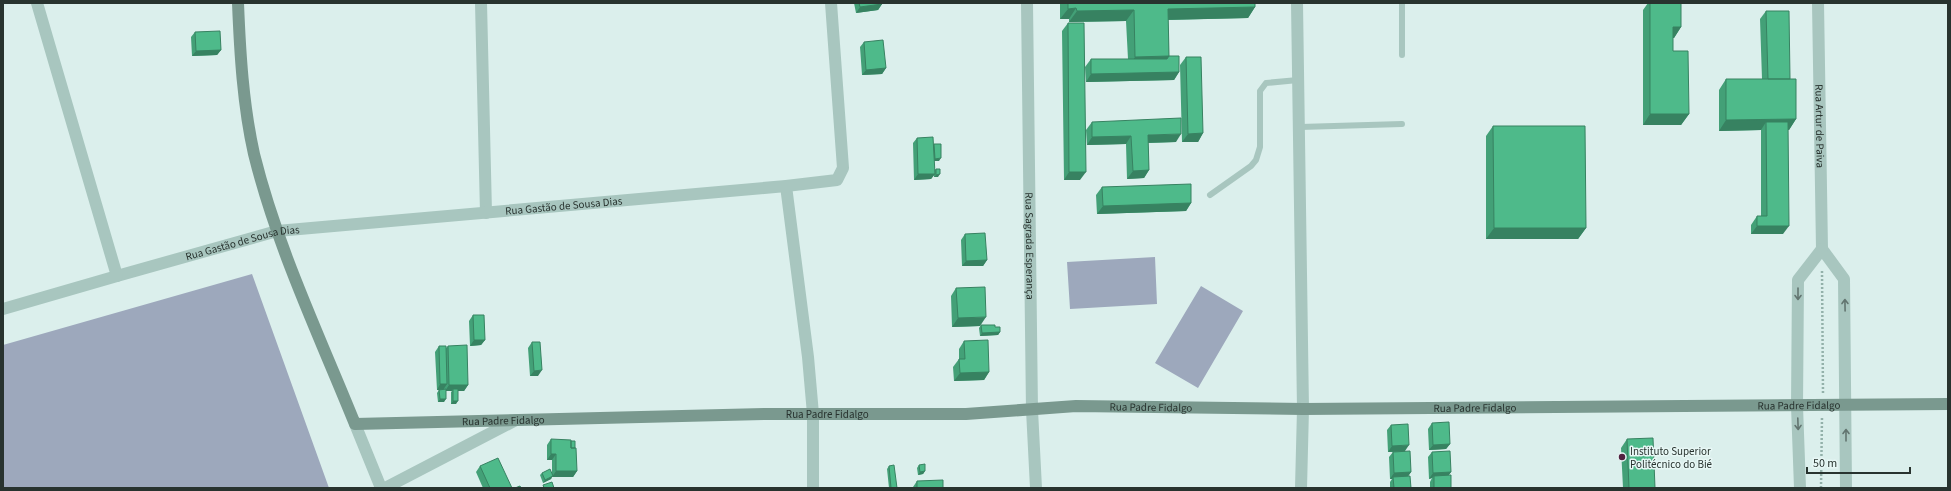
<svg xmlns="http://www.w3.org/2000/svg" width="1951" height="491" viewBox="0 0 1951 491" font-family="'Source Sans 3',sans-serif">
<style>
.green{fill:#9da8bc}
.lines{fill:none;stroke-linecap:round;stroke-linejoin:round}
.path{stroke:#93b1aa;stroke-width:2.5;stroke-dasharray:2 2;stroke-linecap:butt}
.lane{stroke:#a8c6bf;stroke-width:6}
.street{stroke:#a8c6bf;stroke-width:12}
.secondary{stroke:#7a998f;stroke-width:12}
.wall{fill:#43a077}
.shaded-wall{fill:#378261}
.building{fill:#4eba8a;stroke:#378261}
.oneway{stroke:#627570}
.poi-dot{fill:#51213f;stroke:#e7f7f5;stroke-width:1.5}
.labels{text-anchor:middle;stroke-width:3;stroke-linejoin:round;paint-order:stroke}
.street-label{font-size:11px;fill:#28332f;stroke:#e7f7f5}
.poi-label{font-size:11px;fill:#28332f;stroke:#e7f7f5;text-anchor:start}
</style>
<rect width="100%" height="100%" fill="#dbefec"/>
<path class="green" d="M 1155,257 L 1157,304 L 1070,309 L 1067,262 Z
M 252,274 L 329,488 L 3,488 L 3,345 Z
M 1201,286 L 1243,311 L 1198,388 L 1155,363 Z"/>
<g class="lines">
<path class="path" d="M 1822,271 L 1823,394
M 1821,488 L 1822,417"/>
<path class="lane" d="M 1402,3 L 1402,55
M 1300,127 L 1402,124
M 1210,195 L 1251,166 L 1256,160 L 1260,147 L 1260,91 L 1266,83 L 1298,80"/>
<g class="street">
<path d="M 481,3 L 486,213"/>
<path id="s1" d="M 1027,3 L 1032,410 L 1036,488"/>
<path d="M 1297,3 L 1303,409 L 1301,488"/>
<path id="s2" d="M 1818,3 L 1822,249"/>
<path d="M 786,186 L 808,357 L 813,414 L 813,488"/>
<path d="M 1822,249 L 1844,279 L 1846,488"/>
<path id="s3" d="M 117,276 L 277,231 L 786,186 L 837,180 L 843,168 L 831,3"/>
<path d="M 3,309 L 117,276 L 37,3"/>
<path d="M 355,424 L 381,488"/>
<path d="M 385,488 L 516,420"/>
<path d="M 1800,488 L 1797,406 L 1798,280 L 1822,249"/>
</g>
<path class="secondary" id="s4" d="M 238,3 C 240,53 243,105 254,154 C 277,247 319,335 355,424 L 764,414 L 966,414 L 1076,406 L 1303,409 L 1948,404"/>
</g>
<path class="wall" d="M 854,3 L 882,3 L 882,4 L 878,10 L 856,13 Z
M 1060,3 L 1255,3 L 1255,7 L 1248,18 L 1168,20 L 1169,56 L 1179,72 L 1174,80 L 1086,82 L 1085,67 L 1091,59 L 1128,59 L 1126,21 L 1069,22 L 1069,19 L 1060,19 Z
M 1648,3 L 1681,3 L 1681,27 L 1674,38 L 1673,38 L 1673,51 L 1689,114 L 1681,125 L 1643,125 L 1643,10 Z
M 1766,11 L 1790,79 L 1796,119 L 1789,130 L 1788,130 L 1783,234 L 1751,234 L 1751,225 L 1757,216 L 1761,216 L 1761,130 L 1719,131 L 1719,90 L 1726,79 L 1762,79 L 1760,19 Z
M 1068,23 L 1080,180 L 1064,180 L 1062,31 Z
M 195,32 L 221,50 L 217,55 L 192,56 L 191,37 Z
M 864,42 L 886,68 L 882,74 L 862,75 L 860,47 Z
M 1186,57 L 1203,133 L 1198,142 L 1182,142 L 1180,65 Z
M 1092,122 L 1176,142 L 1148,143 L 1149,170 L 1144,178 L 1127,179 L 1126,144 L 1087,145 L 1086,130 Z
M 1493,126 L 1586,228 L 1578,239 L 1486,239 L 1486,136 Z
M 917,138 L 933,146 L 934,144 L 939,161 L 934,161 L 934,170 L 936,169 L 938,177 L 934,177 L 934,175 L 931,179 L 914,180 L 913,143 Z
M 1102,187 L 1191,203 L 1186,211 L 1097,214 L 1096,195 Z
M 965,234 L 987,260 L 983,266 L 962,266 L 961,240 Z
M 956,288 L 980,326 L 952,327 L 951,296 Z
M 473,315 L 485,340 L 481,345 L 470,346 L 469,321 Z
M 981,325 L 995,327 L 1000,332 L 998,335 L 980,336 L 979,328 Z
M 964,341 L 989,372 L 984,380 L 954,381 L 953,367 L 959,359 L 959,349 Z
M 532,342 L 538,376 L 530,376 L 528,348 Z
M 439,346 L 446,348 L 448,346 L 468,385 L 464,391 L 458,391 L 456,404 L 451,404 L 451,392 L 452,391 L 446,391 L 444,402 L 438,402 L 437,393 L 439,390 L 437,390 L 435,352 Z
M 1432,423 L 1450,444 L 1446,449 L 1429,450 L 1428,429 Z
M 1391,425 L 1405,451 L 1411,472 L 1408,476 L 1411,488 L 1390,488 L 1390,482 L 1392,479 L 1390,479 L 1389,457 L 1393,452 L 1388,452 L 1387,430 Z
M 551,439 L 577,471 L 573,477 L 552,477 L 551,479 L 543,483 L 540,475 L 542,473 L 552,475 L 552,460 L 547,460 L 547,445 Z
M 1627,439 L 1655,488 L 1623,488 L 1621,448 Z
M 1432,452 L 1451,472 L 1448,475 L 1451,488 L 1430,488 L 1430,482 L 1432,478 L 1429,479 L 1428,457 Z
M 919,465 L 925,471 L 923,474 L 918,475 L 917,468 Z
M 480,466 L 512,488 L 483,488 L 476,472 Z
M 889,466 L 897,488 L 889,488 L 887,469 Z
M 917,481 L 943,488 L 913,488 L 913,487 Z"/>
<path class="shaded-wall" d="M 882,4 L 878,10 L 856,13 L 860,7 Z
M 1255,7 L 1248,18 L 1160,20 L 1168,9 Z
M 1076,8 L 1069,19 L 1060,19 L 1068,9 Z
M 1134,10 L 1126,21 L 1069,22 L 1077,11 Z
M 1673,27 L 1681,27 L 1674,38 L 1666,38 Z
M 221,50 L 217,55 L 192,56 L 196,51 Z
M 1169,56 L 1162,67 L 1128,67 L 1135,57 Z
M 886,68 L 882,74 L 862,75 L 866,70 Z
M 1179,72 L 1174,80 L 1086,82 L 1091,74 Z
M 1650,114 L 1689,114 L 1681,125 L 1643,125 Z
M 1796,119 L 1789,130 L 1766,130 L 1766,122 L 1761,130 L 1719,131 L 1726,120 Z
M 1203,133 L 1198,142 L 1182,142 L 1188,134 Z
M 1181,134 L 1176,142 L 1142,143 L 1148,135 Z
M 1131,136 L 1126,144 L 1087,145 L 1092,137 Z
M 941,158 L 939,161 L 933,161 L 935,159 Z
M 1149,170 L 1144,178 L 1127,179 L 1133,171 Z
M 1069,172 L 1086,172 L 1080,180 L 1064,180 Z
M 918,174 L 935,174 L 931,179 L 914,180 Z
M 940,174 L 938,177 L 934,177 L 936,175 Z
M 1191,203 L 1186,211 L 1097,214 L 1103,206 Z
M 1757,226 L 1789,226 L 1783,234 L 1751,234 Z
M 1494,228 L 1586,228 L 1578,239 L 1486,239 Z
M 987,260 L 983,266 L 962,266 L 966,261 Z
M 986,317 L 980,326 L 952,327 L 958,318 Z
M 1000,332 L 998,335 L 980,336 L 982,333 Z
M 474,340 L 485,340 L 481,345 L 470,346 Z
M 542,370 L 538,376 L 530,376 L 534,371 Z
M 989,372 L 984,380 L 954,381 L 960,373 Z
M 440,384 L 447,384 L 443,390 L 437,390 Z
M 449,385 L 468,385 L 464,391 L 453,391 L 453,389 L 452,391 L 445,391 Z
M 440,399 L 446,399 L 444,402 L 438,402 Z
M 453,401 L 458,401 L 456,404 L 451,404 Z
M 1450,444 L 1446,449 L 1429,450 L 1433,445 Z
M 1409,445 L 1405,451 L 1388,452 L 1392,446 Z
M 551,454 L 556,454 L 552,460 L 547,460 Z
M 556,471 L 577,471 L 573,477 L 552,477 L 551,479 L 543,483 L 545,480 L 552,477 Z
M 925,471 L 923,474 L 918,475 L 920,472 Z
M 1411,472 L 1407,478 L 1393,477 L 1392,479 L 1390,479 L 1394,473 Z
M 1451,472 L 1447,478 L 1434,476 L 1432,478 L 1429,479 L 1433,473 Z"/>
<path class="building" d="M 859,3 L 882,3 L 882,4 L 860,7 Z
M 1068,3 L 1255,3 L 1255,7 L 1168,9 L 1169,56 L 1135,57 L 1134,10 L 1077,11 L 1076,8 L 1068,9 Z
M 1650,3 L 1681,3 L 1681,27 L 1673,27 L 1673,51 L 1688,51 L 1689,114 L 1650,114 Z
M 1766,11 L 1789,11 L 1790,79 L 1768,79 Z
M 1068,23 L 1084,23 L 1086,172 L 1069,172 Z
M 220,31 L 221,50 L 196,51 L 195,32 Z
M 883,40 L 886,68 L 866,70 L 864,42 Z
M 1169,56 L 1179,56 L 1179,72 L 1091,74 L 1091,59 L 1167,59 Z
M 1186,57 L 1201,57 L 1203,133 L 1188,134 Z
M 1726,79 L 1796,79 L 1796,119 L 1726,120 Z
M 1181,118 L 1181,134 L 1148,135 L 1149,170 L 1133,171 L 1131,136 L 1092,137 L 1092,122 Z
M 1766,122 L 1788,122 L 1789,226 L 1757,226 L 1757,216 L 1767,216 Z
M 1493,126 L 1585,126 L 1586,228 L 1494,228 Z
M 933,137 L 935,174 L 918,174 L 917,138 Z
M 934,144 L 941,144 L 941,158 L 935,159 Z
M 936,169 L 940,169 L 940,174 L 936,175 Z
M 1191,184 L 1191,203 L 1103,206 L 1102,187 Z
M 985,233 L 987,260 L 966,261 L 965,234 Z
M 985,287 L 986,317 L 958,318 L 956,288 Z
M 473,315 L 484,315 L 485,340 L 474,340 Z
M 981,325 L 995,325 L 995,327 L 1000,327 L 1000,332 L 982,333 Z
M 988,340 L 989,372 L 960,373 L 959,359 L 965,359 L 964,341 Z
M 532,342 L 540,342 L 542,370 L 534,371 Z
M 467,345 L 468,385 L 449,385 L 448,346 Z
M 439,346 L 446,346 L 447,384 L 440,384 Z
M 446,389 L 446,399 L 440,399 L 439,390 Z
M 453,389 L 458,389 L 458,401 L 453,401 Z
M 1449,422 L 1450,444 L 1433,445 L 1432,423 Z
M 1408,424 L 1409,445 L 1392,446 L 1391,425 Z
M 1653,438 L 1655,488 L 1629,488 L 1627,439 Z
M 551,439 L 571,440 L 571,448 L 576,448 L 577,471 L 556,471 L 556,454 L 551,454 Z
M 571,441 L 575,441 L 575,448 L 571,448 Z
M 1410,451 L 1411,472 L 1394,473 L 1393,452 Z
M 1450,451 L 1451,472 L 1433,473 L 1432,452 Z
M 498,458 L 512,488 L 490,488 L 480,466 Z
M 925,464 L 925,471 L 920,472 L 919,465 Z
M 894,465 L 897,488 L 891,488 L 889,466 Z
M 550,469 L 553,476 L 545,480 L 542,473 Z
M 1451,475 L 1451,488 L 1434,488 L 1434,476 Z
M 1410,476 L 1411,488 L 1394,488 L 1393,477 Z
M 943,480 L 943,488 L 917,488 L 917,481 Z
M 552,482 L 554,488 L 544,488 L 543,485 Z
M 520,486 L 521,488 L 515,488 Z"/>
<defs><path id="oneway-shaft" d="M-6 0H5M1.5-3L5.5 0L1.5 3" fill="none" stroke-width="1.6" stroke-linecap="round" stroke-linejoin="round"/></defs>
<g class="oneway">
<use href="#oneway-shaft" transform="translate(1798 294) rotate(90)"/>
<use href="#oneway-shaft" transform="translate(1845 305) rotate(-91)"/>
<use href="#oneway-shaft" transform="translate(1798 424) rotate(88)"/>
<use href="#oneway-shaft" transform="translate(1846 435) rotate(-90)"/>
</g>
<circle class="poi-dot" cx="1622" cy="457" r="4"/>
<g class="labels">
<g class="street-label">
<text dy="4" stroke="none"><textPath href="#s2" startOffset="123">Rua Artur de Paiva</textPath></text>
<text dy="4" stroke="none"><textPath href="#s3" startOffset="454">Rua Gastão de Sousa Dias</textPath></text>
<text dy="4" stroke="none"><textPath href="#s3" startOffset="130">Rua Gastão de Sousa Dias</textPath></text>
<text dy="4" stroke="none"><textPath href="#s1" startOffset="243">Rua Sagrada Esperança</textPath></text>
<text dy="4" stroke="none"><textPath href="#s4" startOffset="1885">Rua Padre Fidalgo</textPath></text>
<text dy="4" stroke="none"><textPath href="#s4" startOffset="1237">Rua Padre Fidalgo</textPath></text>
<text dy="4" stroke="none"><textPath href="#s4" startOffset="1561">Rua Padre Fidalgo</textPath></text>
<text dy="4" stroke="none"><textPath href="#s4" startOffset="913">Rua Padre Fidalgo</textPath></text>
<text dy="4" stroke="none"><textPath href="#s4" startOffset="589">Rua Padre Fidalgo</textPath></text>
</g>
<g class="poi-label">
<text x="1630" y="455">Instituto Superior<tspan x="1630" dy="13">Politécnico do Bié</tspan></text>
</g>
</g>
<rect width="1951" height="491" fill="none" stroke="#28332f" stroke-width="8"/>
<path d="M1807 467v6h103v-6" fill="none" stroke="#28332f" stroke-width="2"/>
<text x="1813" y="467" font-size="12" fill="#28332f" stroke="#e7f7f5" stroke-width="3" paint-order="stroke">50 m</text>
</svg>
